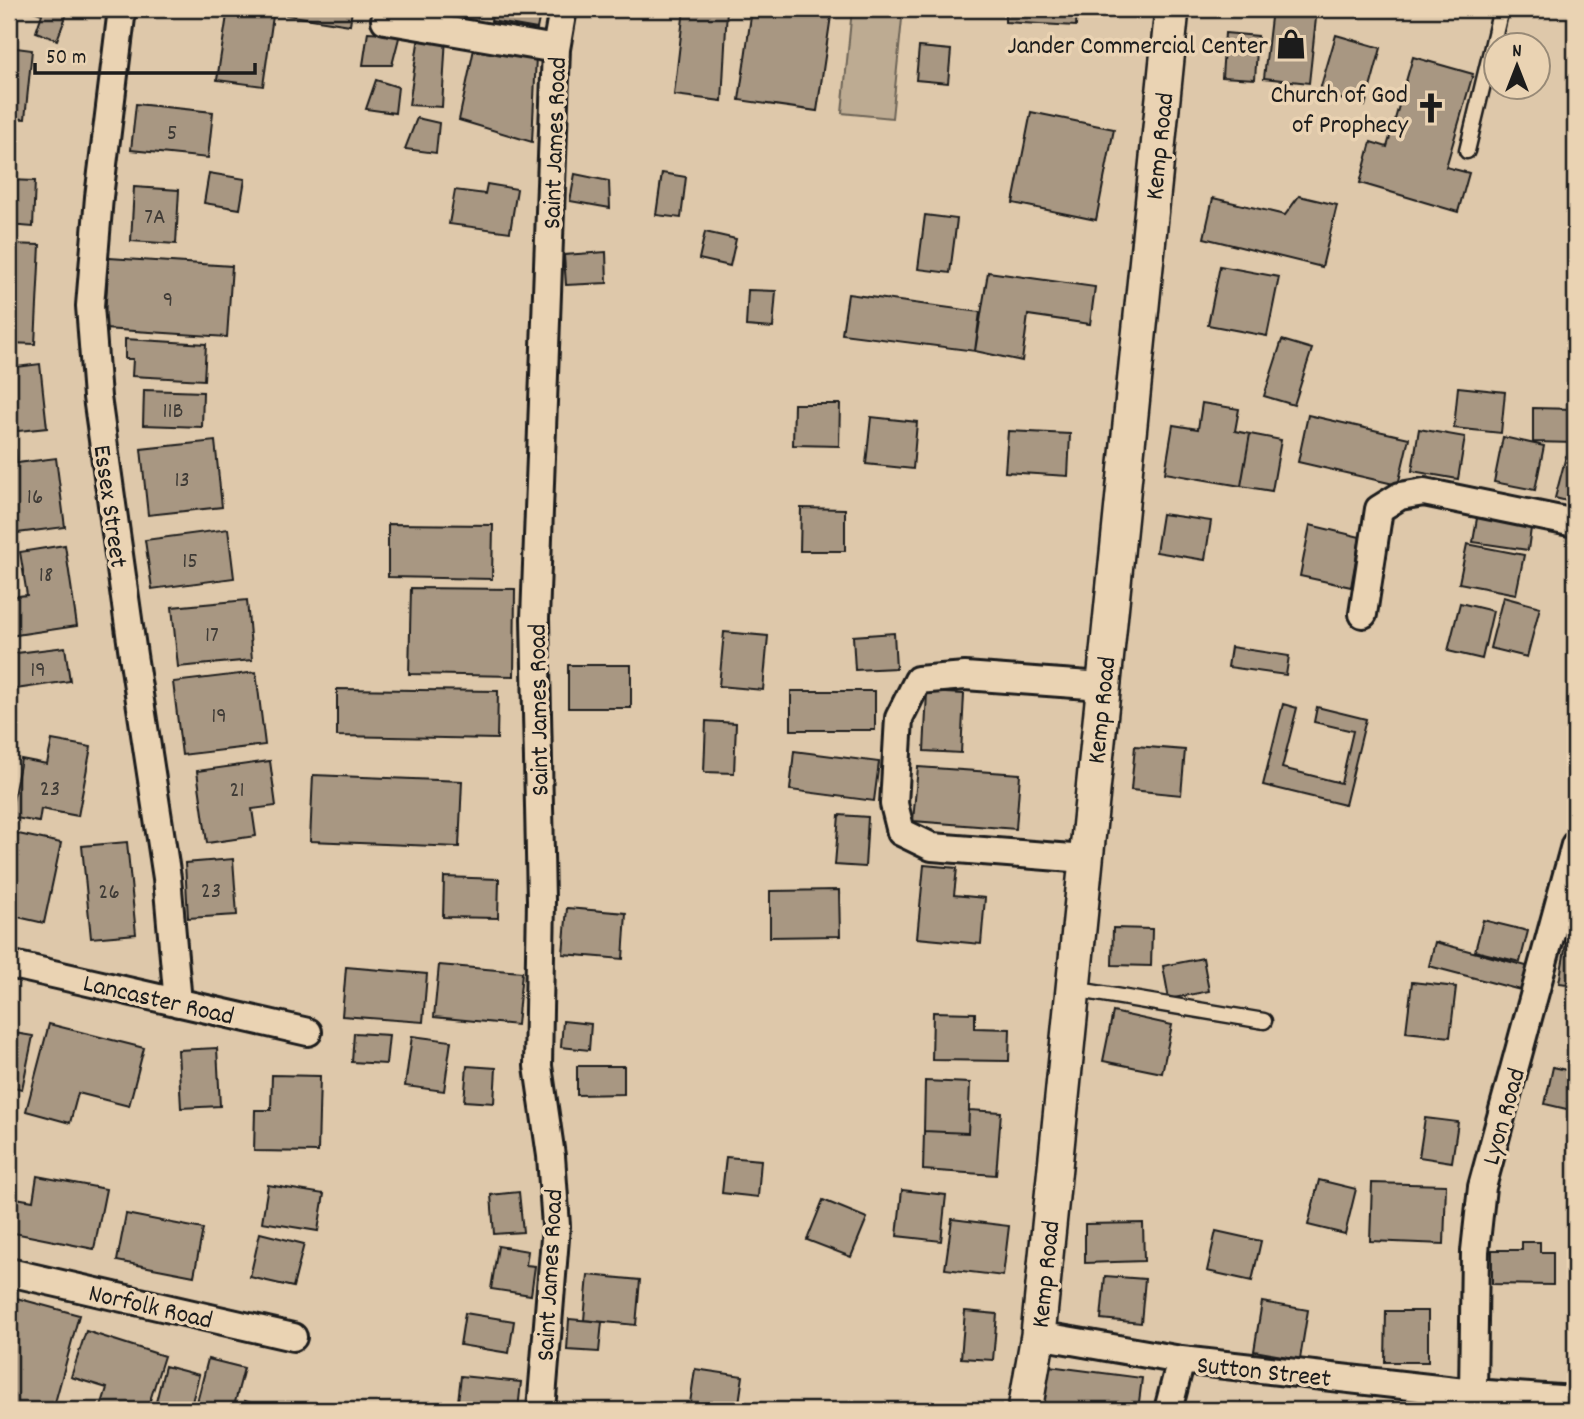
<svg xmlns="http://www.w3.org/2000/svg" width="1584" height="1419" viewBox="0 0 1584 1419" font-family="Dekko,sans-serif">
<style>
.green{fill:#bdab92;stroke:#6c6457;stroke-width:2}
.building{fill:#a89782;stroke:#1c1c1c;stroke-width:2}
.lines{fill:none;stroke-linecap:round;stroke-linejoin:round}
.service-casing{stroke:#1c1c1c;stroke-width:19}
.minor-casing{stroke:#1c1c1c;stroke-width:32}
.tertiary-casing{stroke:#1c1c1c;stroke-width:38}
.service{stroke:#ead3b3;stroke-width:14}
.minor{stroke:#ead3b3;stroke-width:26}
.tertiary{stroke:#ead3b3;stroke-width:33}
.labels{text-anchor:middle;stroke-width:7;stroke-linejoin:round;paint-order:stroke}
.number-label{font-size:23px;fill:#3f3b36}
.poi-label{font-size:26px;fill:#1c1c1c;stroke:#ead3b3;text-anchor:end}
.street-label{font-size:26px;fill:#1c1c1c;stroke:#ead3b3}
</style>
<rect width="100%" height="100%" fill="#dec8aa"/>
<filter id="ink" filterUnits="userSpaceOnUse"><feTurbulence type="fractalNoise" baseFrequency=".0143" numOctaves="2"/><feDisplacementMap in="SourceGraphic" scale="14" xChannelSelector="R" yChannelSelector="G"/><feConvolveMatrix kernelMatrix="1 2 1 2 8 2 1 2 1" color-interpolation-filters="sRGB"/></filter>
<g filter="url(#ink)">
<path class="green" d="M 852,9 L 903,9 L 892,118 L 842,113 Z"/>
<path class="building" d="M 27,9 L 62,9 L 68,11 L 57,40 L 36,32 L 42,14 Z
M 228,9 L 274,9 L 263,86 L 217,80 Z
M 287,9 L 352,9 L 350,25 L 286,15 Z
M 493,9 L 541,9 L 537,29 L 491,21 Z
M 684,9 L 727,9 L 722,101 L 674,95 Z
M 752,9 L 832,9 L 817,111 L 739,100 Z
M 1005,9 L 1077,9 L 1076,26 L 1005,22 Z
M 1272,9 L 1317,9 L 1309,83 L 1264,78 Z
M 368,32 L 400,34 L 392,65 L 363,65 Z
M 1225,33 L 1258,36 L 1255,79 L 1222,77 Z
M 1336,35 L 1381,48 L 1365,106 L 1319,93 Z
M 419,36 L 446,36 L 442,107 L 409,105 Z
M 475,44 L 536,56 L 532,142 L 459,120 Z
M 9,47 L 32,50 L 25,119 L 9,118 Z
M 919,47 L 951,50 L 948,83 L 916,80 Z
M 1413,57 L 1473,74 L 1446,167 L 1469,173 L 1458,212 L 1360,183 L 1371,142 L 1387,147 Z
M 376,80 L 398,87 L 395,113 L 366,109 Z
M 136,104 L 213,112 L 208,158 L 131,150 Z
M 1031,112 L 1114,129 L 1096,220 L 1013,203 Z
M 417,118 L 439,123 L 436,153 L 405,149 Z
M 9,168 L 9,180 L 35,181 L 33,227 L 9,225 Z
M 209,173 L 245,179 L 240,209 L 204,203 Z
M 662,173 L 686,177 L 681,218 L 656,215 Z
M 575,174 L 609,181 L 610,208 L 570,201 Z
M 487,184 L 517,189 L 510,232 L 449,224 L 455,190 L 485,194 Z
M 134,187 L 179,190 L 176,244 L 131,241 Z
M 1299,196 L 1337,205 L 1322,267 L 1204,238 L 1213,198 L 1285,215 Z
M 925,215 L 957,219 L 950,273 L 918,269 Z
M 705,232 L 736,239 L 730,266 L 699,259 Z
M 9,244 L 40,245 L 35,344 L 9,343 Z
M 606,252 L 607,283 L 566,285 L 564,255 Z
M 109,258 L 232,266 L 227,337 L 104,329 Z
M 1220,266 L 1279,277 L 1267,336 L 1208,325 Z
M 988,272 L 1095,287 L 1090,324 L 1028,315 L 1022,361 L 975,351 Z
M 748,290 L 776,291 L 773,328 L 746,326 Z
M 848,294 L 980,312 L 975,351 L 842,334 Z
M 125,339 L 206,344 L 204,380 L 132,376 L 133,359 L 125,359 Z
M 1282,340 L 1312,349 L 1294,405 L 1264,396 Z
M 40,364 L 47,428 L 9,432 L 9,368 Z
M 1458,387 L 1505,392 L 1501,433 L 1454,428 Z
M 144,390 L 203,392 L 202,427 L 143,425 Z
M 1202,403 L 1239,409 L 1235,431 L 1250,434 L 1241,486 L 1165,473 L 1173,425 L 1198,429 Z
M 794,404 L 840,404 L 839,446 L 793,445 Z
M 1533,408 L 1575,409 L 1575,443 L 1533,442 Z
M 1308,415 L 1409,438 L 1398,485 L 1298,462 Z
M 871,417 L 917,422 L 913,469 L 866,464 Z
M 1419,429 L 1465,437 L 1458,479 L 1412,471 Z
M 1008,431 L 1070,434 L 1068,476 L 1005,472 Z
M 1250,434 L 1281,440 L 1272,491 L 1241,486 Z
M 1503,437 L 1544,446 L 1535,490 L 1494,482 Z
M 215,441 L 222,507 L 148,515 L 141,449 Z
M 16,450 L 17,463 L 56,458 L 65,527 L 9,534 L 9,451 Z
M 1566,456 L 1575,459 L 1575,503 L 1555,498 Z
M 801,508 L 845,509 L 845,551 L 800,551 Z
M 1478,512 L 1532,521 L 1528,550 L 1473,542 Z
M 1162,514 L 1211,521 L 1205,560 L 1156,552 Z
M 388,524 L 493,525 L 492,579 L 388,577 Z
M 1310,525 L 1360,537 L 1351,587 L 1300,576 Z
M 228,529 L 234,578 L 152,589 L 145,540 Z
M 1467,544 L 1524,555 L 1516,594 L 1459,583 Z
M 65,545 L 77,626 L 9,636 L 9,597 L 27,595 L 20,552 Z
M 411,588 L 515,589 L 514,676 L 409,674 Z
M 1503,597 L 1540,607 L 1527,657 L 1490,648 Z
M 247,600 L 252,660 L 178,667 L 172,607 Z
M 1460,603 L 1493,611 L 1482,659 L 1448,651 Z
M 724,632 L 768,636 L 763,690 L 719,686 Z
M 894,633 L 896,668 L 855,670 L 853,636 Z
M 65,647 L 70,681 L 9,690 L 9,654 Z
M 1231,647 L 1289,656 L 1286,675 L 1228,667 Z
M 568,665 L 631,665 L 631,708 L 568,708 Z
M 256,672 L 265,745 L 182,755 L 173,682 Z
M 337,689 L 498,691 L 497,739 L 337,736 Z
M 791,691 L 875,691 L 875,730 L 791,730 Z
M 927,692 L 964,694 L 961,753 L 924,751 Z
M 1283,704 L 1297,708 L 1282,768 L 1341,783 L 1353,731 L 1314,722 L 1317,707 L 1366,719 L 1345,805 L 1263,785 Z
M 706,721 L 736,723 L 734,773 L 704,772 Z
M 52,740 L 91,747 L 78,816 L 41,809 L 39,822 L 10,817 L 21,759 L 47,764 Z
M 1135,746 L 1185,750 L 1181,795 L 1131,790 Z
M 794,751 L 879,762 L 874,801 L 790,790 Z
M 270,761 L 276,806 L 252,809 L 256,836 L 207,843 L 197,771 Z
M 918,767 L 1020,774 L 1016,829 L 913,821 Z
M 313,775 L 462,781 L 459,847 L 310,841 Z
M 839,815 L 868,817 L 865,867 L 835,865 Z
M 9,832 L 61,843 L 44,923 L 9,915 Z
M 127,842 L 136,934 L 91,938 L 82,846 Z
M 233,859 L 237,915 L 188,918 L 185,863 Z
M 924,865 L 957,868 L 954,895 L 985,898 L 981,944 L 917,938 Z
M 444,877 L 499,879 L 498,918 L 443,917 Z
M 839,890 L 840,936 L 770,937 L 770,891 Z
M 567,908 L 626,913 L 623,959 L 563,954 Z
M 1483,920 L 1528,931 L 1520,962 L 1475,951 Z
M 1113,928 L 1152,929 L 1151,966 L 1112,965 Z
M 1567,938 L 1575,939 L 1575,985 L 1559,983 Z
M 1435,942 L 1534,968 L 1528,992 L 1429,966 Z
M 1203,958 L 1209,991 L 1169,999 L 1163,966 Z
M 439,965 L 522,972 L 517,1025 L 434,1017 Z
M 346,967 L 427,974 L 423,1022 L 342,1016 Z
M 1412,982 L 1456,987 L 1450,1037 L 1406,1032 Z
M 933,1012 L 975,1013 L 975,1028 L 1010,1029 L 1009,1061 L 932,1060 Z
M 1113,1012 L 1172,1025 L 1162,1073 L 1103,1061 Z
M 563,1021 L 591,1024 L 589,1050 L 561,1047 Z
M 49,1024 L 144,1048 L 129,1106 L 78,1093 L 70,1123 L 26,1111 Z
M 9,1032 L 33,1036 L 22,1089 L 9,1086 Z
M 354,1033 L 389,1035 L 386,1064 L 352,1062 Z
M 412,1036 L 451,1041 L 444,1091 L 405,1086 Z
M 217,1048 L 220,1106 L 181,1108 L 178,1050 Z
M 467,1066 L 496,1068 L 494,1103 L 464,1101 Z
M 577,1066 L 624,1066 L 624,1094 L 577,1095 Z
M 1553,1067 L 1575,1072 L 1575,1111 L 1545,1104 Z
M 272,1075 L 320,1076 L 318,1152 L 254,1151 L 255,1110 L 271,1110 Z
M 925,1081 L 970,1083 L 968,1133 L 924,1131 Z
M 969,1110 L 1001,1112 L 996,1175 L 923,1170 L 924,1131 L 968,1133 Z
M 1425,1118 L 1458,1122 L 1452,1162 L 1419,1157 Z
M 726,1157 L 761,1160 L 758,1197 L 722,1193 Z
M 37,1176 L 106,1189 L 94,1249 L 9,1232 L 16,1198 L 33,1201 Z
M 1319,1180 L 1356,1189 L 1345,1234 L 1308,1225 Z
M 1372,1183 L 1446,1185 L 1444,1244 L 1370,1241 Z
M 268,1185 L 324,1194 L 318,1231 L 262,1222 Z
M 902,1190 L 946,1195 L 941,1241 L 897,1236 Z
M 519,1192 L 523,1232 L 494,1234 L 491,1195 Z
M 823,1200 L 867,1218 L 851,1257 L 807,1240 Z
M 126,1214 L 203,1229 L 194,1276 L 117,1261 Z
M 952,1219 L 1009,1226 L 1003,1276 L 945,1269 Z
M 1143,1223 L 1144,1261 L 1085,1263 L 1085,1224 Z
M 1216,1231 L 1261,1241 L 1252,1281 L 1207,1271 Z
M 260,1233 L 304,1244 L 293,1287 L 250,1277 Z
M 1522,1242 L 1540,1242 L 1540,1252 L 1553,1252 L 1553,1285 L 1492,1284 L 1492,1250 L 1522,1250 Z
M 498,1246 L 528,1251 L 526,1265 L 535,1266 L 531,1295 L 491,1289 Z
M 588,1275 L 640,1280 L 636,1325 L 584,1320 Z
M 1105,1276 L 1145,1279 L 1141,1323 L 1101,1319 Z
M 9,1296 L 79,1315 L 53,1410 L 23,1410 L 9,1407 L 9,1353 L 13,1339 L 9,1338 Z
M 1262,1302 L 1308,1310 L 1300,1359 L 1254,1351 Z
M 965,1311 L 997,1314 L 993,1360 L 961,1358 Z
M 1386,1311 L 1428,1311 L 1428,1362 L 1385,1362 Z
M 465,1313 L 514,1321 L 509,1353 L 460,1345 Z
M 1572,1317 L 1575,1317 L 1575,1348 L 1571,1347 Z
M 569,1319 L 602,1322 L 599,1352 L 567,1350 Z
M 86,1331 L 164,1356 L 147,1410 L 100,1410 L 107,1388 L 71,1377 Z
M 208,1359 L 244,1368 L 233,1410 L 195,1410 Z
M 165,1366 L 199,1375 L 190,1410 L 154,1410 Z
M 1049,1366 L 1142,1378 L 1138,1410 L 1043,1410 Z
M 695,1369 L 743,1376 L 738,1410 L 689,1410 Z
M 461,1376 L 521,1382 L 518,1410 L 457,1410 Z
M 245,1401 L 272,1410 L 243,1410 Z
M 858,1406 L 909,1410 L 858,1410 Z"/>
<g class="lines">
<g class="service-casing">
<path id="service" d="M 1467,151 L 1501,9
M 1073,989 L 1264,1021"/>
</g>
<g class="minor-casing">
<path id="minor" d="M 122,9 L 99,197 L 90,306 L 97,397 L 133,655 L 167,878 L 178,1003
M 385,20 L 556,49
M 1363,614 L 1379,509 L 1400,496 L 1424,492 L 1575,523
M 1085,859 L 932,847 L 901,832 L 894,804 L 899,718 L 918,680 L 965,676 L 1103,686
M 9,964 L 308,1032
M 9,1272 L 293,1337
M 1038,1335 L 1181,1360 L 1473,1393 L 1575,1400
M 1473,1393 L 1475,1251 L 1482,1187 L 1575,845
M 541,1410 L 556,1226 L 551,1156 L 538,1066 L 541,900 L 535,619 L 556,49 L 563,9
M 1168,1410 L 1181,1360"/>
</g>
<g class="tertiary-casing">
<path id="tertiary" d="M 1025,1410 L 1038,1335 L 1172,9"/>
</g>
<use href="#service" class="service"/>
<use href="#minor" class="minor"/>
<use href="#tertiary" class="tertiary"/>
</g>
</g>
<defs>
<g id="shop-bare" transform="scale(2.415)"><path d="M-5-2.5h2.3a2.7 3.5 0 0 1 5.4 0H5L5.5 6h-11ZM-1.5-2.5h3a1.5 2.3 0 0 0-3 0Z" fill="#1c1c1c" stroke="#ead3b3" stroke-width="2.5" paint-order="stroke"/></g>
<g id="church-bare" transform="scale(2.415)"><path d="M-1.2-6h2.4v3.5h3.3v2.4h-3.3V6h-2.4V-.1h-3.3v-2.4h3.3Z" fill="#1c1c1c" stroke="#ead3b3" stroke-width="2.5" paint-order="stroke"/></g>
</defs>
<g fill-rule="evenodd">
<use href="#shop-bare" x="1291" y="44"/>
<use href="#church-bare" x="1431" y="108"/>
</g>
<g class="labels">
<g class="number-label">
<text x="172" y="139">5</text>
<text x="155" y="223">7A</text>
<text x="168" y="306">9</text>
<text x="173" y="417">11B</text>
<text x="182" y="486">13</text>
<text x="35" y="503">16</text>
<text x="190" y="567">15</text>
<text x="46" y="581">18</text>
<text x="212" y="641">17</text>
<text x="38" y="676">19</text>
<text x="219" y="722">19</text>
<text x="50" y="795">23</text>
<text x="237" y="796">21</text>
<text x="211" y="897">23</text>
<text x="109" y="898">26</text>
</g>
<g class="poi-label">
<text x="1268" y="53">Jander Commercial Center</text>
<text x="1408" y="102">Church of God<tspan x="1408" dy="30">of Prophecy</tspan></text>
</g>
<g class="street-label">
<text transform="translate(553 143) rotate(-88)" y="9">Saint James Road</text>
<text transform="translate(1158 146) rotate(-84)" y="9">Kemp Road</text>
<text transform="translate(112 506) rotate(82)" y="9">Essex Street</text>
<text transform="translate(537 710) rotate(-91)" y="9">Saint James Road</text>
<text transform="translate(1100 710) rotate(-84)" y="9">Kemp Road</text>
<text transform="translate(159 998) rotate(13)" y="9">Lancaster Road</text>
<text transform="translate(1502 1116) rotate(-74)" y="9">Lyon Road</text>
<text transform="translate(1044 1274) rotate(-84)" y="9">Kemp Road</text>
<text transform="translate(548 1275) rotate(-87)" y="9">Saint James Road</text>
<text transform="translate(151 1305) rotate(13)" y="9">Norfolk Road</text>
<text transform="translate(1264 1370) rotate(6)" y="9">Sutton Street</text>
</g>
</g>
<rect width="1584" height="1419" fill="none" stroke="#ead3b3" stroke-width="35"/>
<rect x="18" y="18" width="1549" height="1384" fill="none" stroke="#1c1c1c" stroke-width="2.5" filter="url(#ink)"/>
<g transform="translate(1517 66)"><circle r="33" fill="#ead3b3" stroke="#988a77" stroke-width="2"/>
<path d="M0-5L12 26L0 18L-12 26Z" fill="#1c1c1c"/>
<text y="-10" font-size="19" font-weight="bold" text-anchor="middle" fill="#1c1c1c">N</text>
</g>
<path d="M35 63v10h220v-10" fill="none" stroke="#1c1c1c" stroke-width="3.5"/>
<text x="46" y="63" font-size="21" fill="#1c1c1c" stroke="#ead3b3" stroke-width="5" paint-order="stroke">50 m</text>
</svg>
